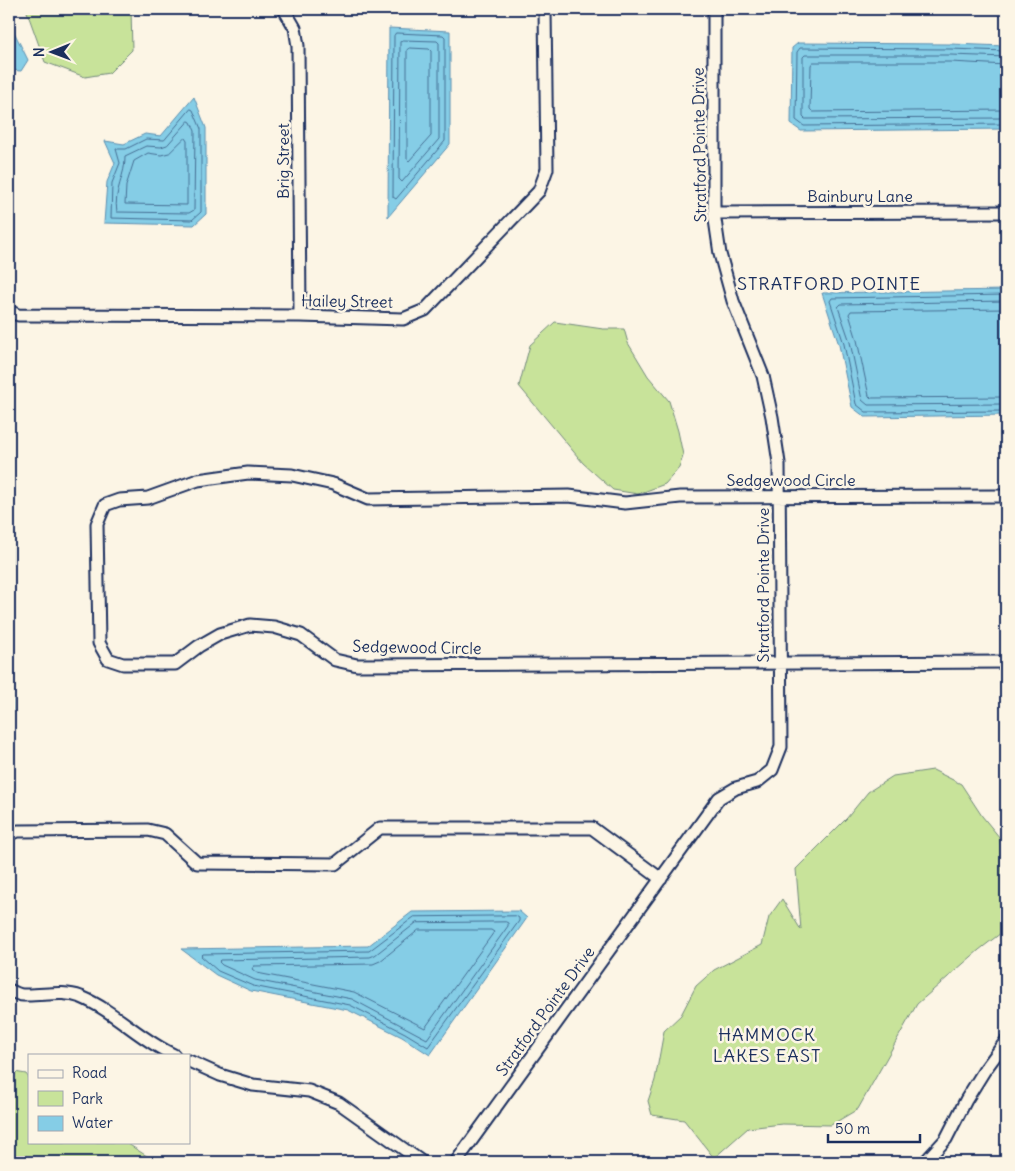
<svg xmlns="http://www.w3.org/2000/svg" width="1015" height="1171" viewBox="0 0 1015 1171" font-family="Delius,sans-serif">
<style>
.green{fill:#c8e39a;stroke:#72897c}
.water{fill:#85cde6;stroke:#5b8eb0}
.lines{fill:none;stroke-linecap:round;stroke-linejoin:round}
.shore{stroke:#456e94;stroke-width:1}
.minor-casing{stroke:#1b2f5e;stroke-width:15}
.minor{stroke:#fcf5e5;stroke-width:11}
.labels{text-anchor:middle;stroke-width:5;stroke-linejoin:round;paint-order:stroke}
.street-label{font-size:16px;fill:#1b2f5e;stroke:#fcf5e5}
.neighbourhood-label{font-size:18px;letter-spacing:1px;fill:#1b2f5e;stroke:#fcf5e5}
</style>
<rect width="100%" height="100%" fill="#fcf5e5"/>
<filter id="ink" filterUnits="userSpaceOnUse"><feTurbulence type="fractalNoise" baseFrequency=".02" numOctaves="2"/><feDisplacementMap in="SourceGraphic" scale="10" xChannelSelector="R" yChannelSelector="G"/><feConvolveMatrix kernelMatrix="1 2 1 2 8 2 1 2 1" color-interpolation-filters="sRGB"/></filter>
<g filter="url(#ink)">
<path class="green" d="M 26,9 L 131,9 L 132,50 L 109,73 L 85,77 L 45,62 Z
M 555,322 L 603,329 L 624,329 L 628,343 L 648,376 L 669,401 L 678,431 L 683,455 L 679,468 L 665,484 L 638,494 L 613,490 L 583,463 L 519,386 L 530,345 Z
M 933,770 L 961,784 L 982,816 L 1000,838 L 1005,905 L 1001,933 L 979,950 L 917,1004 L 858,1109 L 831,1125 L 782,1124 L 748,1128 L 714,1158 L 684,1120 L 652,1115 L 648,1101 L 655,1080 L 664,1031 L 681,1015 L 696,986 L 714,970 L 762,945 L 769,917 L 782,899 L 801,930 L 796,869 L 847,818 L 868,792 L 893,776 Z
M 9,1071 L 26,1074 L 29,1078 L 29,1142 L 125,1142 L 156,1162 L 9,1162 Z"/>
<path class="water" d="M 9,22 L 28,60 L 21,71 L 9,70 Z
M 389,28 L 450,31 L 450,144 L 388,217 Z
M 798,43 L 951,44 L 1006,46 L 1006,129 L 801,131 L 791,124 L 792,48 Z
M 194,97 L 206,128 L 206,214 L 194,225 L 104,223 L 107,182 L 115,163 L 105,141 L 124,144 L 145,134 L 161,136 Z
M 1006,290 L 1006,415 L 865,417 L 852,407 L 839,345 L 822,293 Z
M 9,404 L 13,710 L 9,732 Z
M 519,911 L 527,918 L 430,1055 L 402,1037 L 348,1010 L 251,991 L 216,975 L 181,949 L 368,946 L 412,912 Z"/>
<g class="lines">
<path class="shore" d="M 396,33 L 443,35 L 445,37 L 445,141 L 396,199 L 393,197 L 394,36 Z
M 403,40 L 437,41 L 439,43 L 439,139 L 402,182 L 399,179 L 400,42 Z
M 410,48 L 429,49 L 431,51 L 431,136 L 409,161 L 407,159 L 407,50 Z
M 1006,51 L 951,49 L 800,48 L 797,52 L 796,120 L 804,126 L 1006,124
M 1006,57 L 951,55 L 805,55 L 803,57 L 803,117 L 805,119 L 1006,118
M 1006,65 L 951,62 L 813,62 L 811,65 L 810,109 L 813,112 L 1006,110
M 191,109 L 193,110 L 201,129 L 201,212 L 192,220 L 111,218 L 112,183 L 120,163 L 116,149 L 126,149 L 146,139 L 164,140 Z
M 189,121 L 191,122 L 195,131 L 194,210 L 189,213 L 117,212 C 113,191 126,175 125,156 L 146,146 L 161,147 L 167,145 Z
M 185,138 L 187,141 L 187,205 L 125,204 L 126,186 L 134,161 L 148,153 L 161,155 L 169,153 Z
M 1006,295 L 832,298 L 830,301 L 844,344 L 856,404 L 866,412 L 1006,411
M 1006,301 L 841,304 L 838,307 L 850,342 L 862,400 L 868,405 L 1006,404
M 1006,309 L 851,311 L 849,314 L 857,340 L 869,396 L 871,398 L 1006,397
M 516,916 L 519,918 L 519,921 L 428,1047 L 405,1033 L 350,1005 L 253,986 L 218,971 L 201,956 L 203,954 L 369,951 L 414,917 Z
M 506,922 L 508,923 L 508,926 L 427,1039 L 352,999 L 255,980 L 222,965 L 219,962 L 221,960 L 370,957 L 375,955 L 416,923 Z
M 419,930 L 491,930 L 494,932 L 425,1028 L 354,992 L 257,973 L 252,969 L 254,966 L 373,964 L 380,961 Z"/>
<g class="minor-casing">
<path id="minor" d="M 284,9 L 295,28 L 298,46 L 300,316
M 714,213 L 1006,212
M 9,311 L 18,315 L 300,316 L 403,319 L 425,310 L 539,191 L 547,169 L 545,9
M 1006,496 L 680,497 L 625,503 L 569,496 L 368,499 L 333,484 L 292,475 L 248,473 L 198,480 L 148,498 L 119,500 L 105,505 L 97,524 L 99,643 L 108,659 L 123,664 L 175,664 L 199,646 L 220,634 L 250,625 L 274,627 L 301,635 L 335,660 L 357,665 L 1006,662
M 9,834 L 18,831 L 148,830 L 165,834 L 197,863 L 335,864 L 380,828 L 592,828 L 661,879
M 9,990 C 13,992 19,995 23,995 C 43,996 62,990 81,997 C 115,1011 140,1040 174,1055
M 189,1061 L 220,1075 L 253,1085 L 309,1091 L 339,1103 L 422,1162
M 456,1162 L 719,798 L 736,788 L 757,782 L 772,770 L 781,747 L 779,463 L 772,417 L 763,376 L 733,301 L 720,254 L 714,213 L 714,9
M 925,1162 L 946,1139 L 966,1100 L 984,1071 L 1006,1041"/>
</g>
<use href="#minor" class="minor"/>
</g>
</g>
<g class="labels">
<g class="street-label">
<text transform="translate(699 145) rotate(-91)" y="6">Stratford Pointe Drive</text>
<text transform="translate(283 161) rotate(-90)" y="6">Brig Street</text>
<text x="860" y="202">Bainbury Lane</text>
<text transform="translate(347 301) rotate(1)" y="6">Hailey Street</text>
<text x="791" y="486">Sedgewood Circle</text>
<text transform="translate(763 585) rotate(-90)" y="6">Stratford Pointe Drive</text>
<text transform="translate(417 647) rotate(1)" y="6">Sedgewood Circle</text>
<text transform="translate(545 1011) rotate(-54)" y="6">Stratford Pointe Drive</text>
</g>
<g class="neighbourhood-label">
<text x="829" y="290">STRATFORD POINTE</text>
<text x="767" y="1041">HAMMOCK<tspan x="767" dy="21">LAKES EAST</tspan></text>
</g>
</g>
<rect width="1015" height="1171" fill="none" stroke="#fcf5e5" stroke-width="30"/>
<rect x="15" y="15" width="985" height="1141" fill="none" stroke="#1b2f5e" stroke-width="2" filter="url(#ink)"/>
<rect x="28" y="1054" width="162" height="90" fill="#fcf5e5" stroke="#a2a6af"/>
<rect x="38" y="1070" width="25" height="8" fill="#fcf5e5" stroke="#a2a6af"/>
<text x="72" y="1078" font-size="15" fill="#1b2f5e">Road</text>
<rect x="38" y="1091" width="25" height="15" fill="#c8e39a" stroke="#a2a6af"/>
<text x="72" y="1104" font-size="15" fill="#1b2f5e">Park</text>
<rect x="38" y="1116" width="25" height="15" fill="#85cde6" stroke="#a2a6af"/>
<text x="72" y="1128" font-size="15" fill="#1b2f5e">Water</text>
<g transform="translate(52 52) rotate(269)" stroke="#fcf5e5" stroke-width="4" paint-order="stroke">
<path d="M0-4L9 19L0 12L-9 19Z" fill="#1b2f5e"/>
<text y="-8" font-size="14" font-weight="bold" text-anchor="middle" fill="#1b2f5e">N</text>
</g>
<path d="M828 1134v8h92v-8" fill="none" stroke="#1b2f5e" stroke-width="2.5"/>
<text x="835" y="1134" font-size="15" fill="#1b2f5e" stroke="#fcf5e5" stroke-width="4" paint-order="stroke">50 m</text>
</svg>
